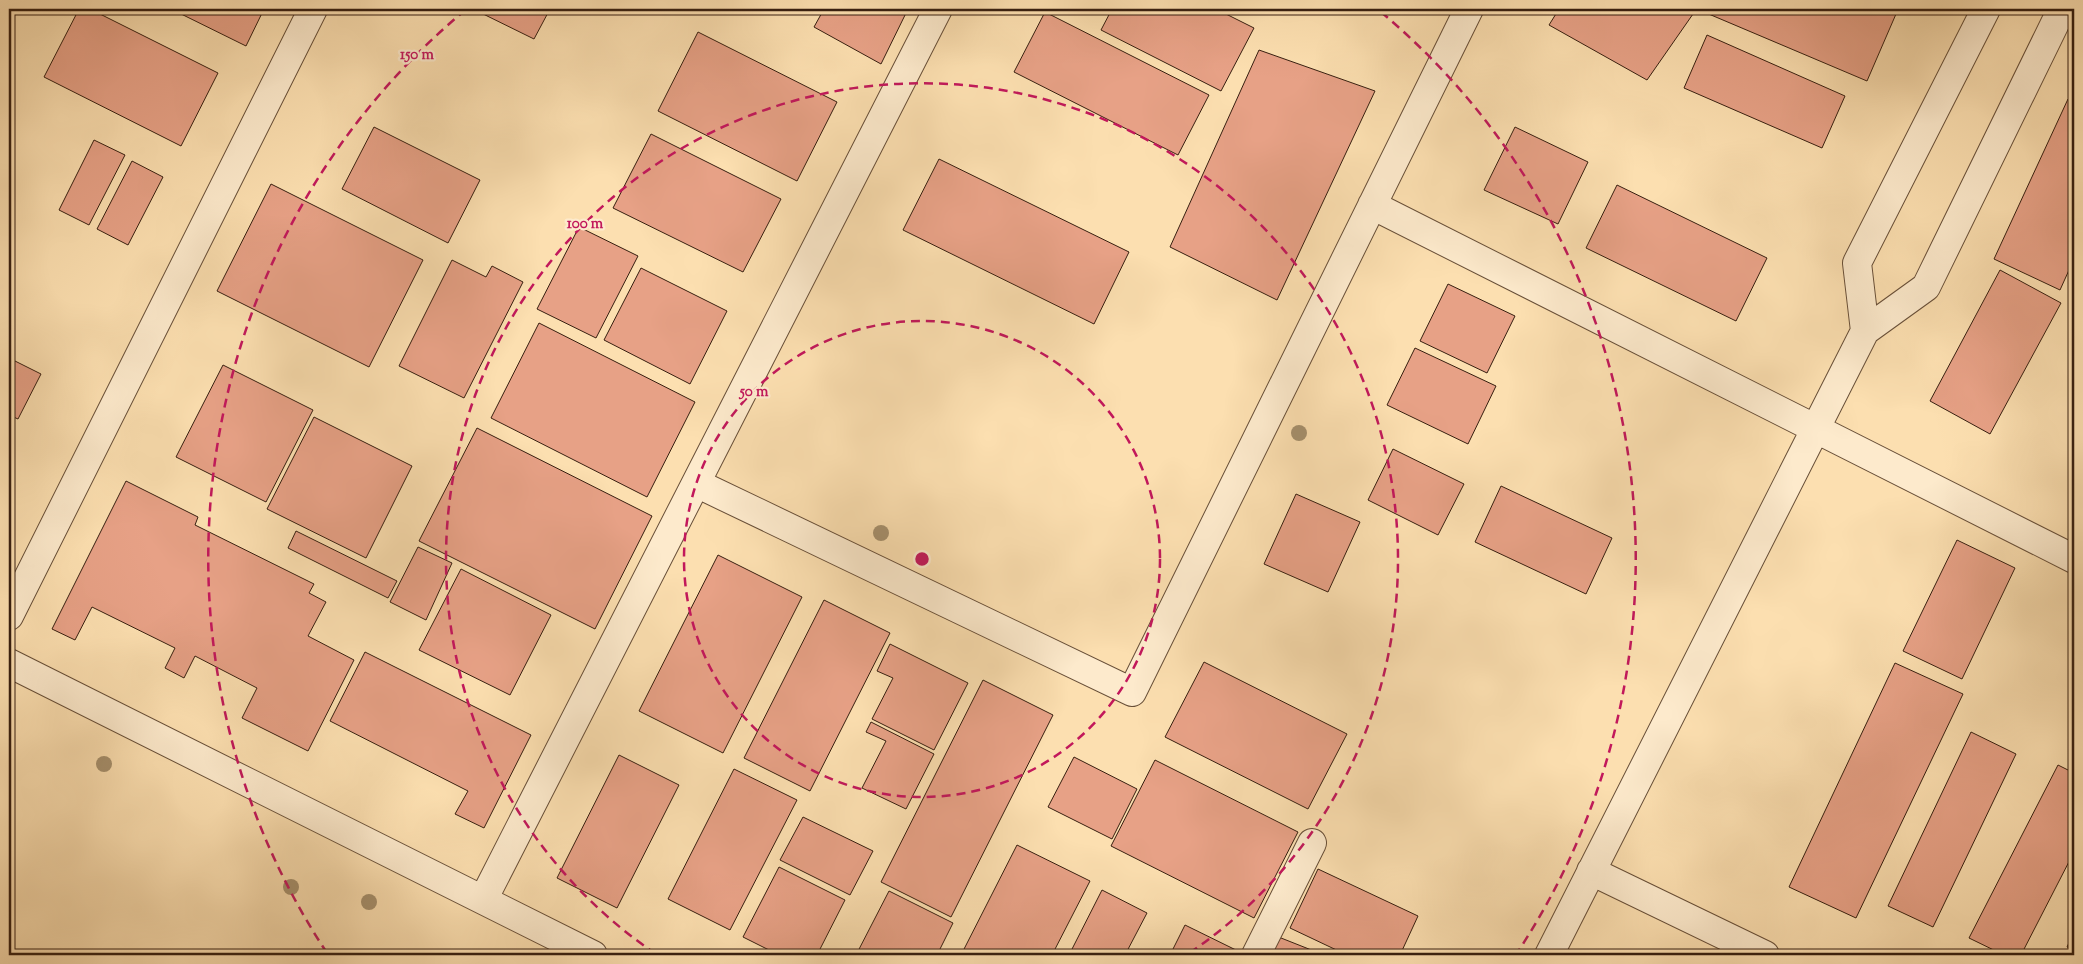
<svg xmlns="http://www.w3.org/2000/svg" width="2083" height="964" viewBox="0 0 2083 964" font-family="'Sorts Mill Goudy',serif">
<style>
.building{fill:#e7a186;stroke:#371f10}
.lines{fill:none;stroke-linecap:round;stroke-linejoin:round}
.minor-casing{stroke:#684f38;stroke-width:30}
.minor{stroke:#fdeacc;stroke-width:28}
.tree{fill:#a6906d}
.ring{fill:none;stroke:#c2185b;stroke-width:2.5;stroke-dasharray:9 6}
.centre{fill:#c2185b;stroke:#fdeacc;stroke-width:2.5}
.ring-label{font-size:15px;text-anchor:middle;font-weight:bold;fill:#c2185b;stroke:#fdeacc;stroke-width:4.5;stroke-linejoin:round;paint-order:stroke}
</style>
<rect width="100%" height="100%" fill="#fcdfb0"/>
<filter id="stains"><feTurbulence type="fractalNoise" baseFrequency=".004" numOctaves="4"/><feColorMatrix values="0 0 0 0 .2 0 0 0 0 .09 0 0 0 0 .02 0 0 0 .5 -.17"/></filter>
<radialGradient id="worn" r=".72"><stop offset=".6" stop-color="#630" stop-opacity="0"/><stop offset="1" stop-color="#630" stop-opacity=".3"/></radialGradient>
<path class="building" d="M 79,9 L 90,9 L 218,73 L 181,146 L 44,77 Z
M 171,9 L 264,9 L 246,46 Z
M 473,9 L 550,9 L 534,39 Z
M 824,9 L 908,9 L 881,64 L 814,27 Z
M 1112,9 L 1216,9 L 1254,28 L 1221,91 L 1101,30 Z
M 1559,9 L 1682,9 L 1693,14 L 1647,80 L 1549,25 Z
M 1706,9 L 1884,9 L 1896,14 L 1867,81 L 1704,12 Z
M 1045,12 L 1209,95 L 1178,155 L 1014,72 Z
M 698,32 L 837,102 L 797,181 L 658,111 Z
M 1707,35 L 1845,96 L 1822,148 L 1684,88 Z
M 1259,50 L 1375,91 L 1277,300 L 1170,247 Z
M 2068,99 L 2074,102 L 2074,259 L 2060,290 L 1994,259 Z
M 374,127 L 480,180 L 448,243 L 342,189 Z
M 1515,127 L 1588,162 L 1558,224 L 1484,190 Z
M 651,134 L 781,199 L 743,272 L 613,208 Z
M 94,140 L 125,155 L 89,225 L 59,210 Z
M 939,159 L 1129,252 L 1094,324 L 903,230 Z
M 132,161 L 163,177 L 128,245 L 97,229 Z
M 271,184 L 423,260 L 369,367 L 217,291 Z
M 1617,185 L 1767,258 L 1736,321 L 1586,248 Z
M 579,227 L 638,256 L 596,338 L 537,309 Z
M 452,260 L 486,277 L 492,266 L 523,282 L 464,398 L 399,366 Z
M 641,268 L 727,311 L 690,384 L 604,340 Z
M 2000,270 L 2061,303 L 1990,434 L 1930,401 Z
M 1448,284 L 1515,316 L 1487,373 L 1420,341 Z
M 539,323 L 695,402 L 647,497 L 491,418 Z
M 1415,348 L 1496,386 L 1468,444 L 1387,405 Z
M 9,358 L 41,374 L 18,419 L 9,415 Z
M 223,365 L 313,410 L 266,502 L 176,457 Z
M 314,417 L 412,466 L 366,558 L 267,509 Z
M 477,428 L 652,516 L 595,629 L 419,541 Z
M 1393,449 L 1464,484 L 1438,535 L 1368,500 Z
M 126,481 L 198,517 L 195,525 L 314,584 L 309,593 L 326,602 L 308,636 L 354,660 L 308,751 L 242,718 L 257,688 L 195,656 L 184,678 L 165,668 L 175,648 L 92,607 L 75,640 L 52,629 Z
M 1501,486 L 1612,538 L 1586,594 L 1475,542 Z
M 1296,494 L 1360,522 L 1328,592 L 1264,564 Z
M 296,531 L 397,581 L 388,598 L 288,548 Z
M 1957,540 L 2015,568 L 1962,679 L 1903,651 Z
M 418,547 L 452,563 L 426,620 L 390,602 Z
M 718,555 L 802,597 L 723,753 L 639,711 Z
M 461,569 L 551,615 L 510,695 L 419,650 Z
M 824,600 L 890,633 L 810,791 L 744,758 Z
M 890,644 L 968,683 L 934,750 L 872,719 L 893,678 L 877,671 Z
M 365,652 L 531,735 L 484,828 L 455,814 L 468,791 L 330,721 Z
M 1204,662 L 1347,734 L 1308,809 L 1165,737 Z
M 1895,663 L 1963,694 L 1856,918 L 1789,887 Z
M 983,680 L 1053,715 L 951,917 L 881,882 Z
M 871,722 L 934,754 L 906,809 L 862,788 L 886,741 L 866,732 Z
M 1971,732 L 2016,754 L 1933,927 L 1888,906 Z
M 619,755 L 679,785 L 617,908 L 557,878 Z
M 1074,757 L 1137,789 L 1112,839 L 1048,807 Z
M 1155,760 L 1298,832 L 1254,918 L 1111,846 Z
M 2058,765 L 2074,773 L 2074,852 L 2021,955 L 2004,955 L 1969,938 Z
M 734,769 L 797,800 L 730,930 L 668,899 Z
M 803,817 L 873,851 L 850,895 L 780,860 Z
M 1017,845 L 1090,881 L 1052,955 L 961,955 Z
M 779,867 L 845,900 L 817,955 L 779,955 L 743,937 Z
M 1318,869 L 1418,916 L 1400,955 L 1347,955 L 1290,928 Z
M 1102,890 L 1147,913 L 1125,955 L 1069,955 Z
M 889,891 L 953,923 L 937,955 L 856,955 Z
M 1185,925 L 1240,952 L 1239,955 L 1170,955 Z
M 2074,932 L 2074,950 L 2067,947 Z
M 1276,936 L 1324,955 L 1268,955 Z"/>
<g class="lines">
<g class="minor-casing">
<path id="minor" d="M 1372,205 L 2074,559
M 1865,331 L 1857,263 L 1986,9
M 696,483 L 1132,692 L 1469,9
M 9,616 L 313,9
M 9,663 L 593,955
M 1591,871 L 1765,955
M 483,900 L 938,9
M 1256,955 L 1312,843
M 1549,955 L 1865,331 L 1926,287 L 2062,9"/>
</g>
<use href="#minor" class="minor"/>
</g>
<g class="tree">
<circle cx="1299" cy="433" r="8"/>
<circle cx="881" cy="533" r="8"/>
<circle cx="104" cy="764" r="8"/>
<circle cx="291" cy="887" r="8"/>
<circle cx="369" cy="902" r="8"/>
</g>
<g class="ring">
<circle cx="922" cy="559" r="238"/>
<path d="M656 954A476 476 0 1 1 1188 954"/>
<path d="M327 953A714 714 0 0 1 463 12M1381 12A714 714 0 0 1 1517 953"/>
</g>
<circle cx="922" cy="559" r="8" class="centre"/>
<g class="ring-label">
<text x="417" y="59">150 m</text>
<text x="585" y="228">100 m</text>
<text x="754" y="396">50 m</text>
</g>
<rect width="2083" height="964" fill="none" stroke="#fcdfb0" stroke-width="30"/>
<rect x="10" y="10" width="2063" height="944" fill="none" stroke="#371f10" stroke-width="2.5"/>
<rect x="15" y="15" width="2053" height="934" fill="none" stroke="#371f10"/>
<rect width="100%" height="100%" filter="url(#stains)"/>
<rect width="100%" height="100%" fill="url(#worn)"/>
</svg>
